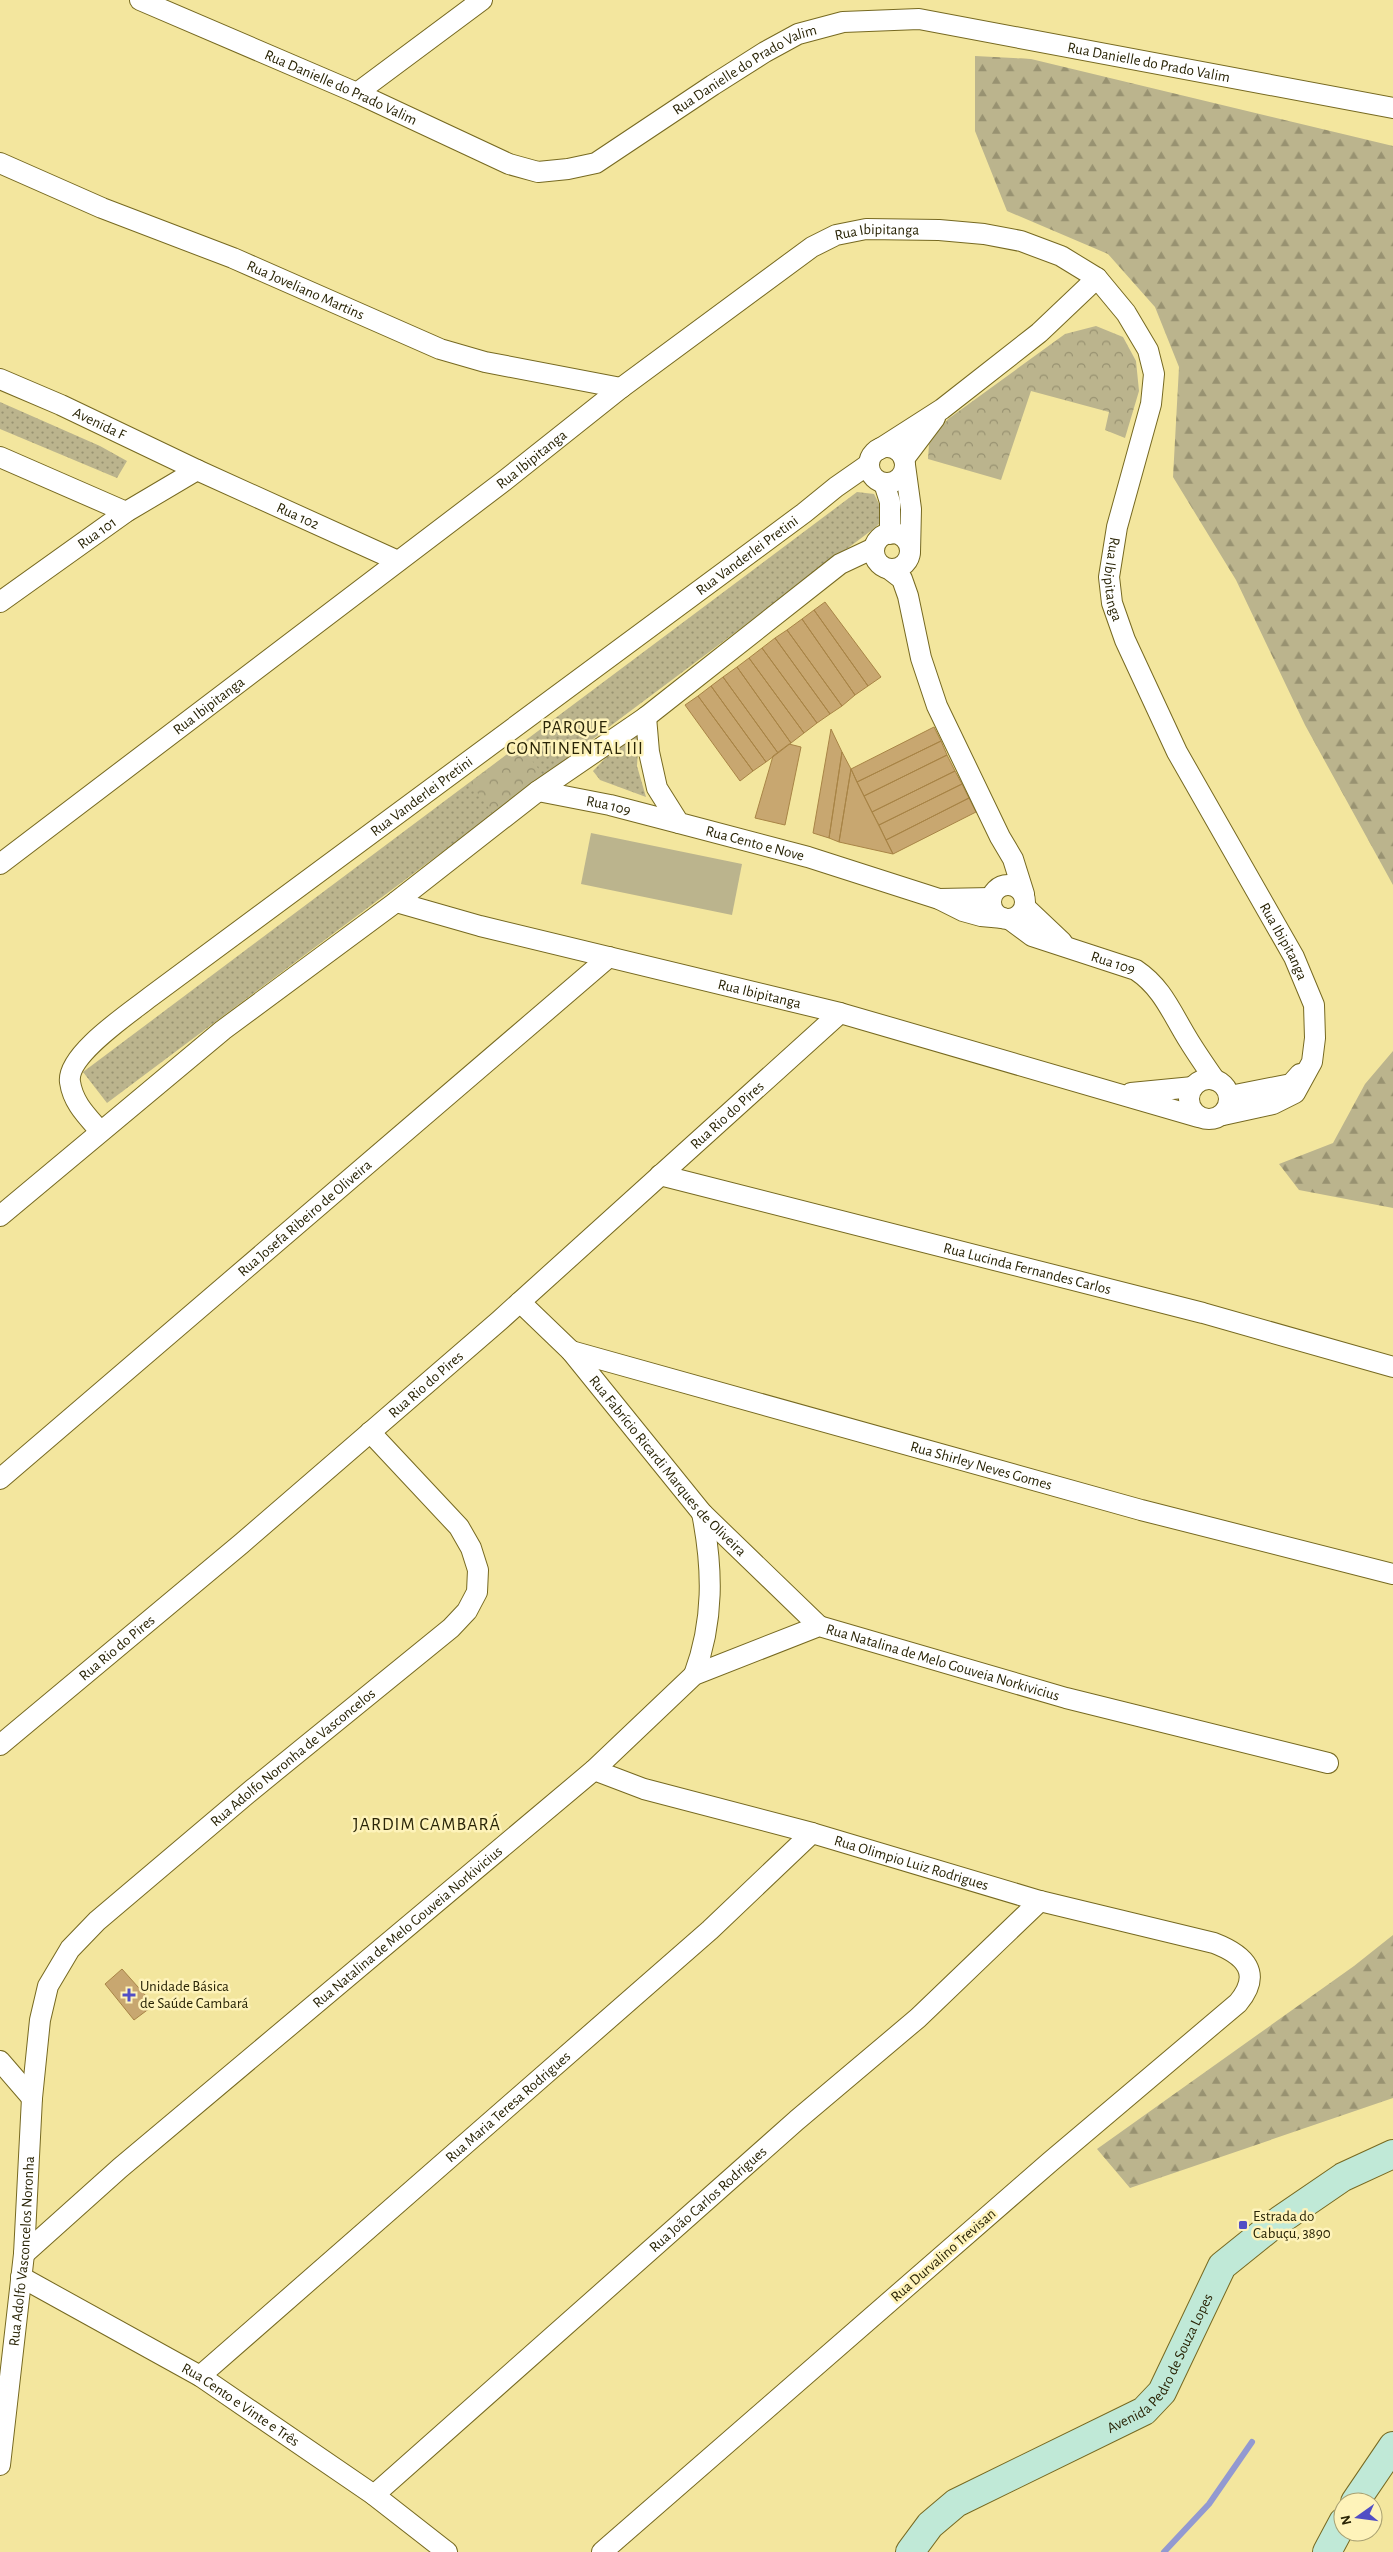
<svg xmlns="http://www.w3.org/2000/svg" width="1393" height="2552" viewBox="0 0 1393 2552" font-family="'Alegreya Sans',sans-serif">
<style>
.grass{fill:url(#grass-dots)}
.forest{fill:url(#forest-firs)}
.park{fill:url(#park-crowns)}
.garden{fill:#bbb48d}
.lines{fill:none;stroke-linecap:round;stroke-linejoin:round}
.stream{stroke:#9299d1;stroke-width:6}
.building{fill:#c8a770;stroke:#a88446}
.minor-casing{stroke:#766921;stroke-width:22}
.secondary-casing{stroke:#766921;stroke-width:30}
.minor{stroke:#fff;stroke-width:20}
.secondary{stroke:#c0e9d7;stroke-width:28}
.poi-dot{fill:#524ec5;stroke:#fef3ba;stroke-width:2}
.labels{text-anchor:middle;stroke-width:5;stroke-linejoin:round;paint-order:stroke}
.street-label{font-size:15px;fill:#2a2507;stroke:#fef3ba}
.poi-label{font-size:15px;fill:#2a2507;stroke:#fef3ba;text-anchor:start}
.quarter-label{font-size:18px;letter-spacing:1px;fill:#2a2507;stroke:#fef3ba}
</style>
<defs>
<pattern id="grass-dots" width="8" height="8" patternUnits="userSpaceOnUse" patternTransform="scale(1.25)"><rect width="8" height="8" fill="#bbb48d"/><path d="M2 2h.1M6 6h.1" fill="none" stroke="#989271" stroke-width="1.8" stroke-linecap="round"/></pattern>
<pattern id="forest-firs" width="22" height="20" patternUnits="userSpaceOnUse" patternTransform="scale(1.25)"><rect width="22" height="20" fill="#bbb48d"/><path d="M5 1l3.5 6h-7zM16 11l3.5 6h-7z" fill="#989271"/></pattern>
<pattern id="park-crowns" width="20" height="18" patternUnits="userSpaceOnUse" patternTransform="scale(1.25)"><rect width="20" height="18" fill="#bbb48d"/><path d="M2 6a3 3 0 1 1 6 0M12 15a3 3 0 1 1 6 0" fill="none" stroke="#989271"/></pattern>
</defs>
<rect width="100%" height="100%" fill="#f3e69e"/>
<path class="grass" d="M 0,402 L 100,446 L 127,461 L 117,478 L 0,429 Z
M 857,492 L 874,494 L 886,518 L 872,530 L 107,1103 L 83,1072 Z
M 629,734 L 639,735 L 637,766 L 646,797 L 600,780 L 593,771 Z"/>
<path class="forest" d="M 975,56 L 1031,59 L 1393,146 L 1393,885 L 1305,725 L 1236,580 L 1173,477 L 1179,367 L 1155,307 L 1108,254 L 1007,211 L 975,131 Z
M 1393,1051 L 1393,1208 L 1299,1190 L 1279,1164 L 1333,1143 L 1365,1084 Z
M 1393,1935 L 1393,2098 L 1130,2188 L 1097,2149 L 1354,1966 Z"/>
<path class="park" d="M 1096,326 L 1123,337 L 1136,361 L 1139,391 L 1125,438 L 1105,430 L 1109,412 L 1031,391 L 1001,480 L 928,459 L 929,444 L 948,419 L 1065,334 Z
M 520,745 L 544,776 L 494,815 L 470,783 Z"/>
<path class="garden" d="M 591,833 L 742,864 L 732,915 L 581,884 Z"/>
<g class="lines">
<path class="stream" d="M 1164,2552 L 1209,2504 L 1252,2442"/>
</g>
<path class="building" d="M 825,602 L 881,677 L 868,686 L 814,610 Z
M 814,610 L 868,686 L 855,695 L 802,619 Z
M 802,619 L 855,695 L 842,706 L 787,630 Z
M 787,630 L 842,706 L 830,714 L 775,638 Z
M 775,638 L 830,714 L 817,723 L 762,648 Z
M 762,648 L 817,723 L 804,733 L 749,658 Z
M 749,658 L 804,733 L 791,743 L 737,667 Z
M 737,667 L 791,743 L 778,753 L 723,677 Z
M 723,677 L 778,753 L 766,762 L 711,686 Z
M 711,686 L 766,762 L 753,771 L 698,696 Z
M 698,696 L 753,771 L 740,781 L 685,705 Z
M 934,727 L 941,741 L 857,782 L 851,769 Z
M 831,729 L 842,752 L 829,838 L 813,833 Z
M 941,741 L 947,755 L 864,796 L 857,782 Z
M 789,744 L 801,747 L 785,825 L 755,818 L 773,756 Z
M 842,752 L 851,769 L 839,842 L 829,838 Z
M 947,755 L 955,771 L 872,812 L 864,796 Z
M 851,769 L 857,782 L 893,854 L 839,842 Z
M 955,771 L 962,784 L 879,825 L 872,812 Z
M 962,784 L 969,798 L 886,840 L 879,825 Z
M 969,798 L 976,812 L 893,854 L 886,840 Z
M 122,1969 L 154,2005 L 134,2020 L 105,1984 Z"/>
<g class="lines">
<g class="minor-casing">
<g id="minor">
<path id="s1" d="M 140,0 L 357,93 L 509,164 L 538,172 L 568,169 L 596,163 L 713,85 L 765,52 L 798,34 L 843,22 L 919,19 L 1393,108"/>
<path d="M 357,93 L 482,0"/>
<path id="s2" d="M 0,163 L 102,208 L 233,258 L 440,349 L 485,362 L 621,388"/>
<path id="s3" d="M 0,379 L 61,405 L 197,470 L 398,561"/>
<circle cx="887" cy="465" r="18"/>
<path d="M 878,450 L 942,409 L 1039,333 L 1097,278"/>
<path d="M 0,457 L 126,512"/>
<path d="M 904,459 L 935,418"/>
<path d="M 905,465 L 911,509 L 910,552"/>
<path d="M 884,483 L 890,502 L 890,534"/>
<circle cx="892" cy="551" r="18"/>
<path d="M 889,569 L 902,579 L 908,596 L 921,658 L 937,706 L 1000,837 L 1013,859 L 1024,894"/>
<path id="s4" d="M 0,602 L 126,512 L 197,470"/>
<path id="s5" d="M 646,717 L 649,752 L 657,788 L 679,823 L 808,857 L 939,899 L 963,911 L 981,916 L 1003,918"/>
<path id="s6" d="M 538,791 L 610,805 L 679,823"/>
<path id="s7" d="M 0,864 L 504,481 L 621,388 L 812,247 L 836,235 L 866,229 L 939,230 L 984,234 L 1021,241 L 1061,256 L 1097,278 L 1126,313 L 1148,350 L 1154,374 L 1151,404 L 1117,527 L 1109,577 L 1112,603 L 1125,640 L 1177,752 L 1294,957 L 1314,1005 L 1315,1038 L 1312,1062 L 1295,1093 L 1273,1104 L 1223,1115"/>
<circle cx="1008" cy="902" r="17"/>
<path d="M 939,899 L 991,898"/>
<path id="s8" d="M 396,902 L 480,926 L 840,1013 L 1198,1117"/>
<path d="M 1025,907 L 1062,942"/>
<path id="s9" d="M 1009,919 L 1032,936 L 1136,970 C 1163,988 1172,1014 1189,1041 C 1197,1054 1206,1067 1215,1080"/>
<circle cx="1209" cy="1099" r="20"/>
<path d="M 1131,1093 L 1193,1087"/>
<path d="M 1230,1096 L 1291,1084 L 1300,1074"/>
<path id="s10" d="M 100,1131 C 87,1116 73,1103 70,1082 C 66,1055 130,1013 150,997 L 804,513 L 836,487 L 869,464"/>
<path id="s11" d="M 660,1175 L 1203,1313 L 1393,1367"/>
<path d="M 0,1216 L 223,1030 L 396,902 L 538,791 L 646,717 L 840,564 L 874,548"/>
<path id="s12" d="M 520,1302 L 571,1351 L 702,1513 L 819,1626"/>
<path id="s13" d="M 571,1351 L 1141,1510 L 1393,1574"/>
<path id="s14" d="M 0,1479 L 609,957"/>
<path d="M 694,1675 C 714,1621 713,1569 702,1513"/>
<path id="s15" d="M 0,1745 L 241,1544 L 499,1321 L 840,1013"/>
<path id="s16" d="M 594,1770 L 644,1789 L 812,1833 L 1040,1901 L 1214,1943 C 1245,1955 1263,1973 1238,2003 L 1050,2162 L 602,2552"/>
<path d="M 0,2061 L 32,2098"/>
<path id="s17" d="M 24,2254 L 120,2168 L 594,1770 L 694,1675 L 819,1626 L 1066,1698 L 1328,1763"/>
<path id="s18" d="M 21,2277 L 200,2376 L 374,2495 L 447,2552"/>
<path id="s19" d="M 200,2376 L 710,1930 L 812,1833"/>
<path id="s20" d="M 0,2465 L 24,2254 L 32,2098 L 40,2020 L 48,1986 L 70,1949 L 97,1921 L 253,1789 L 451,1628 L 467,1611 L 477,1592 L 478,1570 L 471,1548 L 459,1527 L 370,1432"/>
<path id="s21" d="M 374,2495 L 797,2120 L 918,2018 L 1040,1901"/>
</g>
</g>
<g class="secondary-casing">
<g id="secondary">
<path d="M 1355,2502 L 1393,2446"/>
<path id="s22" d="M 910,2552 L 930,2525 L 956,2503 L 1144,2411 L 1162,2392 L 1222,2266 L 1273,2225 L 1343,2177 L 1393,2154"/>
<path d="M 1327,2552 L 1343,2522"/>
</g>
</g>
<use href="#minor" class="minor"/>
<use href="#secondary" class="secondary"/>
</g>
<g class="poi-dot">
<path d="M126.5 1987.5h5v5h5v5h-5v5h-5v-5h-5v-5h5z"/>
<rect x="1238" y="2220" width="10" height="10" rx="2.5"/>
</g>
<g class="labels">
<g class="street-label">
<text dy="5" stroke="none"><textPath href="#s1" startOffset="1089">Rua Danielle do Prado Valim</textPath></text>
<text dy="5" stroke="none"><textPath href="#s1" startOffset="669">Rua Danielle do Prado Valim</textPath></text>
<text dy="5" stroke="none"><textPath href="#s1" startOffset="219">Rua Danielle do Prado Valim</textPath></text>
<text dy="5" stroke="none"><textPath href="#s7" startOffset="1088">Rua Ibipitanga</textPath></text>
<text dy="5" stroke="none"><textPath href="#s2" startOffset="331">Rua Joveliano Martins</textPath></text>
<text dy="5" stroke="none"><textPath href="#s3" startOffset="109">Avenida F</textPath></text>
<text dy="5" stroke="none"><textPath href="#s7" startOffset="668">Rua Ibipitanga</textPath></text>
<text dy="5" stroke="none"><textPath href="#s3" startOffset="328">Rua 102</textPath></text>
<text dy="5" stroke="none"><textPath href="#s4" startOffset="119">Rua 101</textPath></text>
<text dy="5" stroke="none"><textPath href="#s10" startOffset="921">Rua Vanderlei Pretini</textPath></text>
<text dy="5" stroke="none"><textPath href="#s7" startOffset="1642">Rua Ibipitanga</textPath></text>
<text dy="5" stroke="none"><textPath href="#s7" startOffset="262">Rua Ibipitanga</textPath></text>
<text dy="5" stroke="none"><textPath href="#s10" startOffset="516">Rua Vanderlei Pretini</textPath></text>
<text dy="5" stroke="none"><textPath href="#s6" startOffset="72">Rua 109</textPath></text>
<text dy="5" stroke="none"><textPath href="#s5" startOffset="192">Rua Cento e Nove</textPath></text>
<text dy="5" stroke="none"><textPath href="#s7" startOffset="2046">Rua Ibipitanga</textPath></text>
<text dy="5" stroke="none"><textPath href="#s9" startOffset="114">Rua 109</textPath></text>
<text dy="5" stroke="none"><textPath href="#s8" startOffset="375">Rua Ibipitanga</textPath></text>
<text dy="5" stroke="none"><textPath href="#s15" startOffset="962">Rua Rio do Pires</textPath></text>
<text dy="5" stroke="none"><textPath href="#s14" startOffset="401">Rua Josefa Ribeiro de Oliveira</textPath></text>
<text dy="5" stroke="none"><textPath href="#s11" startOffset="379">Rua Lucinda Fernandes Carlos</textPath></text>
<text dy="5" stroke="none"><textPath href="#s15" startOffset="558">Rua Rio do Pires</textPath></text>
<text dy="5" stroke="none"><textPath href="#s13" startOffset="426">Rua Shirley Neves Gomes</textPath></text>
<text dy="5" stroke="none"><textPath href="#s12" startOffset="221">Rua Fabrício Ricardi Marques de Oliveira</textPath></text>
<text dy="5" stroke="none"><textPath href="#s15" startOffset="152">Rua Rio do Pires</textPath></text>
<text dy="5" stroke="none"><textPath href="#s17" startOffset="1149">Rua Natalina de Melo Gouveia Norkivicius</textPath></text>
<text dy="5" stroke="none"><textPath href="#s20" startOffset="819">Rua Adolfo Noronha de Vasconcelos</textPath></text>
<text dy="5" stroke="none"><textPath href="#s16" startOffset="331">Rua Olimpio Luiz Rodrigues</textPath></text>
<text dy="5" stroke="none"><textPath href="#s17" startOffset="504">Rua Natalina de Melo Gouveia Norkivicius</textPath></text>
<text dy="5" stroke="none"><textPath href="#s19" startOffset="409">Rua Maria Teresa Rodrigues</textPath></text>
<text dy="5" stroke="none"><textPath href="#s21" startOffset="446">Rua João Carlos Rodrigues</textPath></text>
<text dy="5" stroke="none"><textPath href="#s20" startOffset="215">Rua Adolfo Vasconcelos Noronha</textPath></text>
<text transform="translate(943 2255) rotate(-41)" y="5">Rua Durvalino Trevisan</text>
<text dy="5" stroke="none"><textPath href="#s22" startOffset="324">Avenida Pedro de Souza Lopes</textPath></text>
<text dy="5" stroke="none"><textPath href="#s18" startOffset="254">Rua Cento e Vinte e Três</textPath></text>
</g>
<g class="poi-label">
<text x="140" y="1991">Unidade Básica<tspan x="140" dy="17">de Saúde Cambará</tspan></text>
<text x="1253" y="2221">Estrada do<tspan x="1253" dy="17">Cabuçu, 3890</tspan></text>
</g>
<g class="quarter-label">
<text x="575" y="733">PARQUE<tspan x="575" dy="21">CONTINENTAL III</tspan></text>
<text x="427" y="1830">JARDIM CAMBARÁ</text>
</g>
</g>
<g transform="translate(1358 2517) rotate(256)"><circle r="24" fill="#fef3ba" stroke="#a9a172"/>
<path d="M0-4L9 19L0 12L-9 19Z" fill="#524ec5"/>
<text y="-8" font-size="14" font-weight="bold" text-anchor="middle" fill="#2a2507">N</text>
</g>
</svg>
